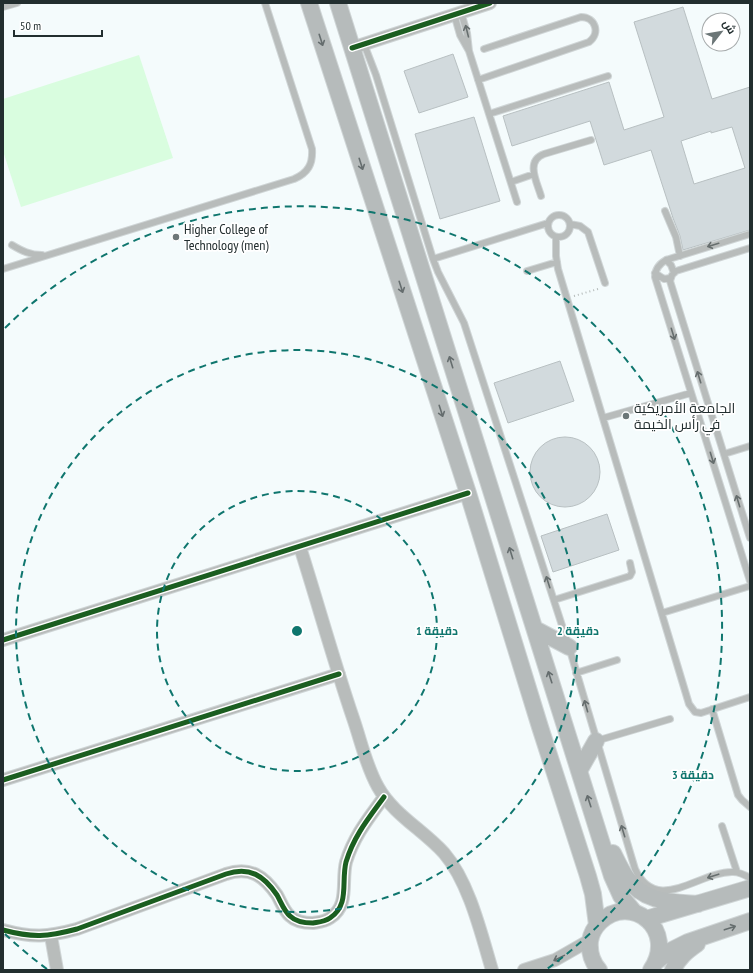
<svg xmlns="http://www.w3.org/2000/svg" width="753" height="973" viewBox="0 0 753 973" font-family="'PT Sans Narrow',Cairo,sans-serif">
<style>
.green{fill:#d9fddf}
.building{fill:#d2dadd;stroke:#b8c0c2;fill-rule:evenodd}
.lines{fill:none;stroke-linecap:round;stroke-linejoin:round}
.lane-casing{stroke:#cfd5d6;stroke-width:8}
.street-casing{stroke:#cfd5d6;stroke-width:14}
.secondary-casing{stroke:#cfd5d6;stroke-width:18}
.path{stroke:#b3b9b8;stroke-width:2;stroke-dasharray:1 3;stroke-linecap:butt}
.lane{stroke:#b8bcbb;stroke-width:6}
.street{stroke:#b8bcbb;stroke-width:12}
.secondary{stroke:#b6bbbb;stroke-width:16}
.cycleway-casing{stroke:#fff;stroke-width:8}
.cycleway{stroke:#1b5e20;stroke-width:5}
.oneway{stroke:#666e6e}
.oneway2{stroke:#656d6e}
.ring{fill:none;stroke:#0f766e;stroke-width:2;stroke-dasharray:7 5}
.poi-dot{fill:#6c7677;stroke:#fff;stroke-width:1.5}
.labels{text-anchor:middle;stroke-width:3.5;stroke-linejoin:round;paint-order:stroke}
.poi-label{font-size:14px;fill:#222e2f;stroke:#fff;text-anchor:start}
.centre{fill:#0f766e;stroke:#fff;stroke-width:2}
.ring-label{font-size:12px;text-anchor:middle;font-weight:bold;fill:#0f766e;stroke:#fff;stroke-width:3.5;stroke-linejoin:round;paint-order:stroke}
</style>
<rect width="100%" height="100%" fill="#f4fbfc"/>
<path class="green" d="M 139,55 L 173,158 L 21,207 L 3,151 L 3,99 Z"/>
<path class="building" d="M 683,7 L 712,99 L 750,87 L 750,230 L 683,250 L 680,236 L 673,218 L 651,150 L 604,165 L 590,121 L 512,146 L 503,116 L 609,82 L 624,130 L 664,117 L 634,22 ZM 732,127 L 745,168 L 694,184 L 681,141 L 711,131 L 711,133 Z
M 453,54 L 468,97 L 419,113 L 404,71 Z
M 474,117 L 500,201 L 440,219 L 415,134 Z
M 560,361 L 574,401 L 508,423 L 494,383 Z
M530 472a35 35 0 1 1 70 0a35 35 0 1 1-70 0Z
M 607,514 L 619,550 L 553,572 L 541,536 Z"/>
<g class="lines">
<g class="lane-casing">
<path id="lane" d="M 3,7 L 17,3
M 461,12 L 467,33 L 469,51
M 454,14 L 460,35 L 469,51 L 517,202
M 364,44 L 376,75 L 433,259 L 438,272 L 464,323 L 569,647 L 635,869 C 657,916 699,871 733,872 C 739,872 745,875 750,878
M 478,80 L 589,42 C 601,33 595,17 581,17 L 484,49
M 489,114 L 608,76
M 511,182 L 534,174
M 541,196 C 537,182 525,161 544,154 L 591,140
M 665,211 L 676,237 L 680,256
M548 226a11 11 0 1 1 22 0a11 11 0 1 1-22 0Z
M 570,224 L 580,226 L 588,232 L 605,283
M 750,234 L 666,260 C 659,264 655,269 655,277 L 750,581
M 556,237 L 556,256 L 558,269 L 689,704 L 695,712 L 701,713 L 750,697
M 12,245 C 22,251 30,255 42,255
M 750,248 L 676,271 L 672,275 L 670,281 L 750,538
M 433,259 L 548,223
M 666,260 L 671,265 L 674,273
M 3,269 L 294,179 C 308,173 313,164 312,149 L 265,3
M 527,271 L 557,262
M 655,273 L 664,279 L 670,278
M 603,418 L 691,393
M 724,454 L 750,446
M 554,600 L 630,576 L 632,572 L 630,563
M 662,613 L 750,586
M 576,673 L 617,660
M 712,709 L 738,795 L 742,800 L 750,807
M 596,741 L 670,719
M 722,826 L 737,872"/>
</g>
<g class="street-casing">
<path id="street" d="M 352,48 L 490,3
M 300,547 C 318,604 334,662 353,718 C 361,741 366,766 378,787 C 393,814 423,830 444,853 C 469,882 481,933 492,970
M 3,640 L 468,493
M 3,780 L 339,674
M 3,930 C 33,938 47,937 77,929 L 226,874 C 250,866 264,876 277,895 C 281,902 284,911 290,916 C 295,921 305,923 313,923 C 319,922 324,922 330,918 C 350,905 341,882 346,862 C 354,836 368,819 384,797
M 51,936 L 57,970
M 524,970 L 555,960 L 590,940"/>
</g>
<g class="secondary-casing">
<path id="secondary" d="M 309,3 L 468,493 L 540,727 L 588,876 L 593,894 L 597,925
M 338,3 L 612,876 L 621,896 L 635,913
M 535,629 L 569,647
M 579,771 L 596,741
M 613,853 C 617,861 621,870 626,877 C 644,903 671,902 698,904
M 646,919 L 750,888
M 657,961 L 670,951 L 688,942 L 750,921
M 599,970 C 592,962 589,952 590,941 C 591,934 595,927 600,922 C 631,892 678,930 651,970
M 673,970 C 678,958 687,951 697,944"/>
</g>
<path class="path" d="M 574,296 L 598,289"/>
<use href="#lane" class="lane"/>
<use href="#street" class="street"/>
<use href="#secondary" class="secondary"/>
<g class="cycleway-casing">
<path id="cycleway" d="M 352,48 L 490,3
M 3,640 L 468,493
M 3,780 L 339,674
M 3,930 C 33,938 47,937 77,929 L 226,874 C 250,866 264,876 277,895 C 281,902 284,911 290,916 C 295,921 305,923 313,923 C 319,922 324,922 330,918 C 350,905 341,882 346,862 C 354,836 368,819 384,797"/>
</g>
<use href="#cycleway" class="cycleway"/>
</g>
<defs><path id="oneway-shaft" d="M-6 0H5M1.5-3L5.5 0L1.5 3" fill="none" stroke-width="1.6" stroke-linecap="round" stroke-linejoin="round"/></defs>
<g class="oneway">
<use href="#oneway-shaft" transform="translate(467 31) rotate(-104)"/>
<use href="#oneway-shaft" transform="translate(713 245) rotate(163)"/>
<use href="#oneway-shaft" transform="translate(673 334) rotate(73)"/>
<use href="#oneway-shaft" transform="translate(699 377) rotate(-107)"/>
<use href="#oneway-shaft" transform="translate(712 458) rotate(73)"/>
<use href="#oneway-shaft" transform="translate(738 501) rotate(-107)"/>
<use href="#oneway-shaft" transform="translate(548 582) rotate(-108)"/>
<use href="#oneway-shaft" transform="translate(586 706) rotate(-106)"/>
<use href="#oneway-shaft" transform="translate(623 831) rotate(-107)"/>
<use href="#oneway-shaft" transform="translate(713 876) rotate(162)"/>
<use href="#oneway-shaft" transform="translate(559 958) rotate(154)"/>
</g>
<g class="oneway2">
<use href="#oneway-shaft" transform="translate(321 40) rotate(72)"/>
<use href="#oneway-shaft" transform="translate(361 164) rotate(72)"/>
<use href="#oneway-shaft" transform="translate(401 287) rotate(72)"/>
<use href="#oneway-shaft" transform="translate(451 362) rotate(-107)"/>
<use href="#oneway-shaft" transform="translate(441 411) rotate(72)"/>
<use href="#oneway-shaft" transform="translate(511 553) rotate(-107)"/>
<use href="#oneway-shaft" transform="translate(550 677) rotate(-108)"/>
<use href="#oneway-shaft" transform="translate(589 801) rotate(-108)"/>
<use href="#oneway-shaft" transform="translate(730 928) rotate(-18)"/>
</g>
<g class="ring">
<circle cx="297" cy="631" r="140"/>
<circle cx="297" cy="631" r="281"/>
<path d="M47 969A421 421 0 0 1 5 934M5 328A421 421 0 1 1 547 969"/>
</g>
<g class="poi-dot">
<circle cx="176" cy="237" r="4"/>
<circle cx="626" cy="416" r="4"/>
</g>
<g class="labels">
<g class="poi-label">
<text x="184" y="234">Higher College of<tspan x="184" dy="16">Technology (men)</tspan></text>
<text x="634" y="413">الجامعة الأمريكية<tspan x="634" dy="16">في رأس الخيمة</tspan></text>
</g>
</g>
<circle cx="297" cy="631" r="6" class="centre"/>
<g class="ring-label">
<text x="437" y="635">1 دقيقة</text>
<text x="578" y="635">2 دقيقة</text>
<text x="693" y="779">3 دقيقة</text>
</g>
<rect width="753" height="973" fill="none" stroke="#222e2f" stroke-width="8"/>
<g transform="translate(721 32) rotate(59)"><circle r="19" fill="#ffffff" stroke="#a7abac"/>
<path d="M0-3L7 15L0 10L-7 15Z" fill="#6c7677"/>
<text y="-6" font-size="11" font-weight="bold" text-anchor="middle" fill="#222e2f">ش</text>
</g>
<path d="M14 30v6h88v-6" fill="none" stroke="#222e2f" stroke-width="2"/>
<text x="20" y="30" font-size="12" fill="#222e2f" stroke="#ffffff" stroke-width="3" paint-order="stroke">50 m</text>
</svg>
